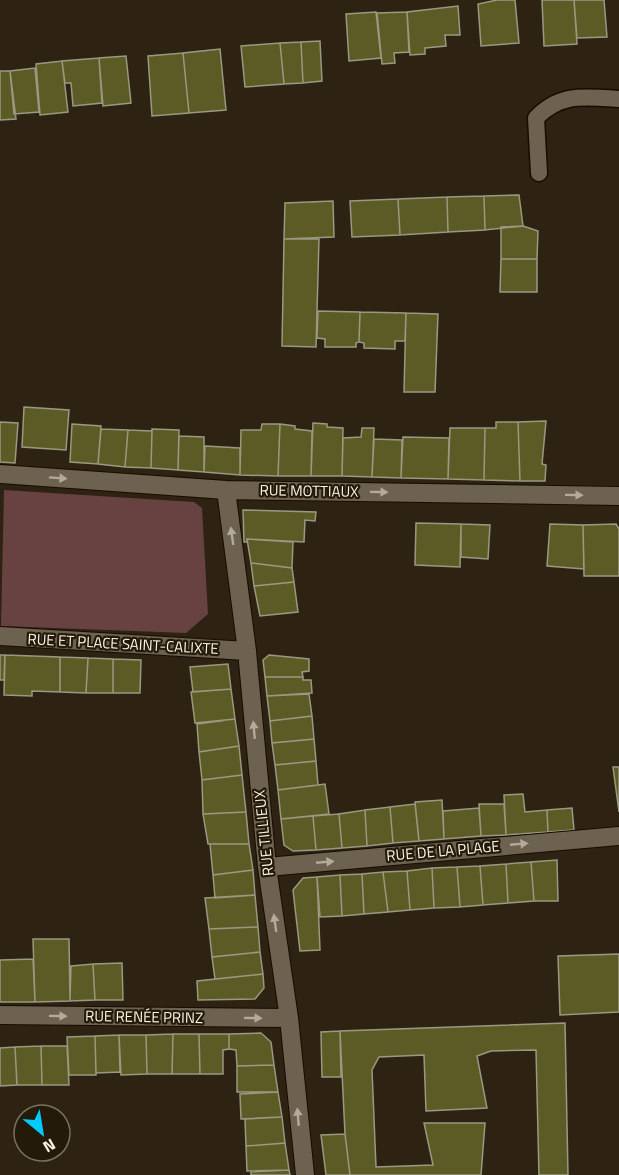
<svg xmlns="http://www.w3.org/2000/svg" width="619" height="1175" viewBox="0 0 619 1175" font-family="'Titillium Web',sans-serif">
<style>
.green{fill:#674241}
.building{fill:#5d5b25;stroke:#999982;stroke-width:1.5}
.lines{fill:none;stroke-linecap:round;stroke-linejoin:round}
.lane-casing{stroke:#160c01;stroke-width:19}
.street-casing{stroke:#160c01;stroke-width:20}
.lane{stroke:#6d614f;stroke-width:16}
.street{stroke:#6d614f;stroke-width:18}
.oneway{fill:#b3aa9b}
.labels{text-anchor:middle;stroke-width:4.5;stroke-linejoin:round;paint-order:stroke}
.street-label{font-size:15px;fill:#f9f2e7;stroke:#241a09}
</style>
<rect width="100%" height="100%" fill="#2e2313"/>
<path class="green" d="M 4,490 L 194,502 L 202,508 L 208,614 L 186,633 L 1,626 Z"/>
<path class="building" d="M 497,0 L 515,0 L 519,43 L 481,46 L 478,4 Z
M 542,0 L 574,0 L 577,44 L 544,46 Z
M 574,0 L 604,0 L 607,37 L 577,38 Z
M 458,6 L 460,35 L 445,35 L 446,46 L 425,48 L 425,54 L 410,55 L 407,12 Z
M 376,12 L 381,58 L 349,61 L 346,14 Z
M 407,12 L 409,52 L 394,53 L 395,63 L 382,64 L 377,13 Z
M 320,41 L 322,81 L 303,83 L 301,42 Z
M 301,42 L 303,83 L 284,84 L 280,43 Z
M 280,43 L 284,84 L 245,87 L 241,46 Z
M 220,49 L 226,110 L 189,113 L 183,53 Z
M 183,53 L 189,113 L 152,116 L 148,56 Z
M 126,56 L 131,103 L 103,106 L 99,58 Z
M 99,58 L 102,103 L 73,106 L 71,83 L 65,83 L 62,61 Z
M 62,61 L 68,112 L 40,115 L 36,64 Z
M 35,68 L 39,112 L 14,114 L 10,71 Z
M 0,71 L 10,71 L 16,119 L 0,120 Z
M 519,195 L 523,226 L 485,230 L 484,196 Z
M 484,196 L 485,230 L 448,232 L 447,197 Z
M 447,197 L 448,232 L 400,235 L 398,199 Z
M 398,199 L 400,235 L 352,237 L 350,201 Z
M 333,201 L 334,237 L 284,239 L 285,203 Z
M 523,226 L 538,231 L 537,259 L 501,259 L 501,227 Z
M 284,239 L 319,239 L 316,347 L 282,346 Z
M 501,259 L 537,259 L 537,292 L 500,292 Z
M 318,311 L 360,312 L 359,342 L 356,343 L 356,347 L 325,347 L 325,339 L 317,338 Z
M 360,312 L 406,313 L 405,341 L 395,341 L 395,349 L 364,348 L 364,343 L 359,342 Z
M 406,313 L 438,314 L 435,392 L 404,392 Z
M 24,407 L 69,410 L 66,450 L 22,447 Z
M 546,421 L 542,464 L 546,465 L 545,481 L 520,481 L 518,422 Z
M 0,422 L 18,423 L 15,463 L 0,462 Z
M 496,422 L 518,422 L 520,481 L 484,480 L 485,428 L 496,428 Z
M 313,423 L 327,424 L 327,427 L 343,428 L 342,476 L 311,476 Z
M 72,424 L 101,426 L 98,464 L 70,462 Z
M 262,424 L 280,424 L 278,476 L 240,475 L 241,430 L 261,430 Z
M 280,424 L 295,426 L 295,429 L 312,431 L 311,476 L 278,476 Z
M 362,428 L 374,428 L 372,477 L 342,476 L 343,438 L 361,437 Z
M 450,428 L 485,428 L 484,480 L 448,479 Z
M 101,429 L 128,430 L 125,467 L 98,464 Z
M 152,429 L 179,430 L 178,470 L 151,468 Z
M 128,430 L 152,431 L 151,468 L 125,467 Z
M 179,436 L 204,437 L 204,472 L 178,470 Z
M 403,437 L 449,438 L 448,479 L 401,478 Z
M 374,439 L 402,440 L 401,478 L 372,477 Z
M 205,446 L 240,448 L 240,475 L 204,472 Z
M 243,510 L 316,512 L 315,521 L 305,520 L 304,542 L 247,539 L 247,542 L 244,542 Z
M 416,523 L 461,524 L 460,567 L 415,565 Z
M 461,524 L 490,525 L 488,559 L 461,557 Z
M 550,524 L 583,525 L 584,569 L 547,566 Z
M 616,524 L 619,529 L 619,576 L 584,576 L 583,525 Z
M 247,539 L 293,542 L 292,568 L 251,563 Z
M 251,563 L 292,568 L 294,582 L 254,586 Z
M 294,582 L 298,612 L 260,616 L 254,586 Z
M 0,655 L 5,655 L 4,680 L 0,680 Z
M 5,655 L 60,657 L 60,692 L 32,691 L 32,696 L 4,695 Z
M 269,655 L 309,659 L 309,671 L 302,672 L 303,677 L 265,677 L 263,660 Z
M 60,657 L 88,658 L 86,693 L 60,692 Z
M 88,658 L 113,659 L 113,693 L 86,693 Z
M 113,659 L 141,660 L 140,693 L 113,693 Z
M 228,664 L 231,689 L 193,692 L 190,667 Z
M 265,677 L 303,677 L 303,680 L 311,680 L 312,693 L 267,696 Z
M 231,689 L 235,719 L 195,723 L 191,692 Z
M 309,694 L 312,716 L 270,721 L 267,696 Z
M 312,716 L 314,739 L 272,743 L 270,721 Z
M 235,719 L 239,746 L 199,752 L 197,724 Z
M 314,739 L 316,761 L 275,765 L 272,743 Z
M 239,746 L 242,775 L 202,780 L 199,752 Z
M 316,761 L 318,785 L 278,790 L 275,765 Z
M 613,767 L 619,767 L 619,812 Z
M 242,775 L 246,812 L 203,814 L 202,780 Z
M 325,784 L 329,814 L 281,819 L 278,790 Z
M 523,794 L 525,812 L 547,810 L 548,832 L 506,835 L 504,795 Z
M 442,800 L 444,839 L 419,841 L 415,802 Z
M 415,804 L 419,841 L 393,843 L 390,807 Z
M 479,804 L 504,804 L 506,835 L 481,836 Z
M 390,807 L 393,843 L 367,846 L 365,810 Z
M 479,808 L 481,836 L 444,839 L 443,811 Z
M 572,808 L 574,830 L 548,832 L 547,810 Z
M 365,810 L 367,846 L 342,848 L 339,814 Z
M 246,812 L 249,844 L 208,844 L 203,814 Z
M 339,814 L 342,848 L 316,850 L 313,816 Z
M 313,816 L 316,850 L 293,851 L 284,845 L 281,819 Z
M 210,844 L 249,844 L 253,870 L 213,875 Z
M 557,860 L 558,901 L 534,901 L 531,862 Z
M 531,862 L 534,901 L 508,903 L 506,864 Z
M 506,864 L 508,903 L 483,905 L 480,866 Z
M 480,866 L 483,905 L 460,907 L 457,867 Z
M 457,867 L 460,907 L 434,908 L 432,868 Z
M 432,868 L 434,908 L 410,910 L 407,871 Z
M 253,870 L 255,895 L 215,898 L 213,875 Z
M 407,871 L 410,910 L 388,912 L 383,872 Z
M 383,872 L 388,912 L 364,914 L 362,874 Z
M 362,874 L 364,914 L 342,916 L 340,875 Z
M 340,875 L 342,916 L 320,917 L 317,877 Z
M 317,877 L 320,950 L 300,951 L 293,890 L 303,878 Z
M 255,895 L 258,927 L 209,929 L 205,898 Z
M 258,927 L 260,952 L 212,957 L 209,929 Z
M 33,939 L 69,939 L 70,1001 L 35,1002 Z
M 260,952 L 263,974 L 215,979 L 212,957 Z
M 619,954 L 619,1012 L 560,1015 L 558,956 Z
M 33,959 L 35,1002 L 0,1002 L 0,960 Z
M 122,963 L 123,1000 L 95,1000 L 93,964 Z
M 93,964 L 95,1000 L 70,1001 L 71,966 Z
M 263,974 L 264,988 L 255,999 L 198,1000 L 197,981 Z
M 565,1023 L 568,1175 L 539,1175 L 536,1050 L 491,1051 L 477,1056 L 487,1108 L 426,1111 L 424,1055 L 379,1057 L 372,1070 L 376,1167 L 433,1165 L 424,1123 L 485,1123 L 481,1175 L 350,1175 L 345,1134 L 340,1031 Z
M 340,1031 L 341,1077 L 322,1077 L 321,1032 Z
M 261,1033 L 271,1042 L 274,1065 L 237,1066 L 236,1050 L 229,1049 L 229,1034 Z
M 173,1034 L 199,1034 L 200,1074 L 172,1074 Z
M 173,1034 L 172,1074 L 147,1074 L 146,1035 Z
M 199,1034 L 229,1034 L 229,1049 L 223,1050 L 223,1074 L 200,1074 Z
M 119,1035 L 146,1035 L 147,1074 L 121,1075 Z
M 119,1035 L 120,1072 L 96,1073 L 95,1036 Z
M 95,1036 L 96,1075 L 69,1075 L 67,1037 Z
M 41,1046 L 67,1046 L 69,1085 L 42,1085 Z
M 41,1046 L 42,1085 L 17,1085 L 15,1047 Z
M 15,1047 L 17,1085 L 0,1086 L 0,1048 Z
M 274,1065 L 278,1092 L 237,1092 L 237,1066 Z
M 278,1092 L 282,1117 L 241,1119 L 240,1094 Z
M 282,1117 L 285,1143 L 246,1146 L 245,1119 Z
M 345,1134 L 350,1175 L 326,1175 L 321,1135 Z
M 285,1143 L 289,1170 L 247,1171 L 246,1146 Z
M 289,1170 L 290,1175 L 251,1175 L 251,1172 Z"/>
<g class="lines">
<g class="lane-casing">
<path id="lane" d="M 539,173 L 536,118 C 561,92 586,97 619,99"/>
</g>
<g class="street-casing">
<path id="street" d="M 0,474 L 226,490 L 619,496
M 226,490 L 247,651 L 267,867 L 289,1018 L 305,1175
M 0,636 L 247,651
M 267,867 L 619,836
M 0,1015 L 289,1018"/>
</g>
<use href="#lane" class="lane"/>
<use href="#street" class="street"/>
</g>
<defs><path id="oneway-solid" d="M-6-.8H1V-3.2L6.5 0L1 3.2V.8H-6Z" transform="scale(1.5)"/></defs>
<g class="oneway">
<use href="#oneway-solid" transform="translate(58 478) rotate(4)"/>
<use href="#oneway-solid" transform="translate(379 492) rotate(1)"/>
<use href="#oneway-solid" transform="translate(574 495) rotate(1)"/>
<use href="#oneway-solid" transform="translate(232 536) rotate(-98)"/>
<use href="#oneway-solid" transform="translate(254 730) rotate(-95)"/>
<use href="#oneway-solid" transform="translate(519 844) rotate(-5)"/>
<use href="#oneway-solid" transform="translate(325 862) rotate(-5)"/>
<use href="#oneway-solid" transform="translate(275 923) rotate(-98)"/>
<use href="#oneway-solid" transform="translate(58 1016) rotate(1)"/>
<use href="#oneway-solid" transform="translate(253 1018) rotate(1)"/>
<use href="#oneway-solid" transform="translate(298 1117) rotate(-95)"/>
</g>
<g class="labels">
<g class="street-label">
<text transform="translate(309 491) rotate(1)" y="5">RUE MOTTIAUX</text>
<text transform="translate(123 644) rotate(3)" y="5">RUE ET PLACE SAINT-CALIXTE</text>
<text transform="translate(264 833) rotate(-96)" y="5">RUE TILLIEUX</text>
<text transform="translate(443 851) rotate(-5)" y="5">RUE DE LA PLAGE</text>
<text transform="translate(144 1017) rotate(1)" y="5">RUE RENÉE PRINZ</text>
</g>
</g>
<g transform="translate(42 1133) rotate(150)"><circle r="28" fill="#241a09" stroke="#797062" stroke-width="1.5"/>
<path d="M0-4.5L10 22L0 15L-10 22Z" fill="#00cbf9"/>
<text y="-9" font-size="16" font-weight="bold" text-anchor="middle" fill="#f9f2e7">N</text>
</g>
</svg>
